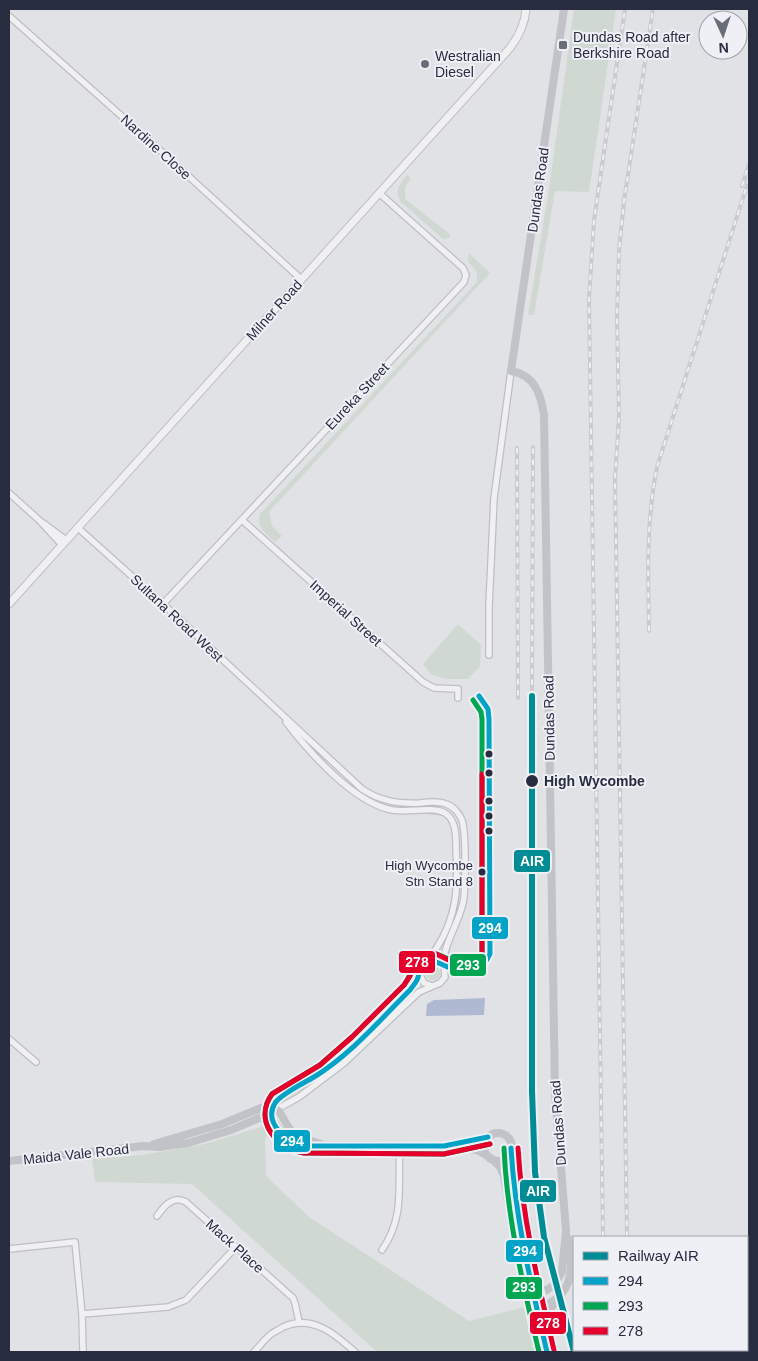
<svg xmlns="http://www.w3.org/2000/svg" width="758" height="1361" viewBox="0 0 758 1361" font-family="Helvetica,sans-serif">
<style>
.green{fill:#cfd9d1}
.water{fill:#afb9d2}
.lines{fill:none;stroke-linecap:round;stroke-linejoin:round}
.minor-casing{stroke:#bebfc3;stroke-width:8}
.tertiary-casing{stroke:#bebfc3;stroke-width:9}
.minor{stroke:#f0f0f3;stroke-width:5.5}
.tertiary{stroke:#f0f0f3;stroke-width:7}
.secondary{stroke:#c2c3c8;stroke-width:8}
.rail-casing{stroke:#cacbce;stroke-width:4}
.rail{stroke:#eef0f6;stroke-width:2;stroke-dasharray:5.5;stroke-linecap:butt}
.bus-1-casing{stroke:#eef0f6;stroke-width:9}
.bus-2-casing{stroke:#eef0f6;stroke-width:9}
.bus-3-casing{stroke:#eef0f6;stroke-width:9}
.bus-1{stroke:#02a3c7;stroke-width:5}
.bus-2{stroke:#00a651;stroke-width:5}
.bus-3{stroke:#e4002b;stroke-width:5}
.rail-1-casing{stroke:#eef0f6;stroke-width:10}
.rail-1{stroke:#008c95;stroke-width:6}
.poi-dot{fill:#696c79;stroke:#eef0f6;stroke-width:2}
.bus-dot{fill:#282c3f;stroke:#eef0f6;stroke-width:2}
.labels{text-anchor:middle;stroke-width:4;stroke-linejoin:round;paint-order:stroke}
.bus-label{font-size:13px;fill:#282c3f;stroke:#eef0f6;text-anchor:end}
.poi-label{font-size:14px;fill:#282c3f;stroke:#eef0f6;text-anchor:start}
.street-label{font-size:14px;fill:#282c3f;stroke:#eef0f6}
.stop-label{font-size:14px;font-weight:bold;fill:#282c3f;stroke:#eef0f6;text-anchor:start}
.line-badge{stroke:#eef0f6;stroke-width:2}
.badge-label{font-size:14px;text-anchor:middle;font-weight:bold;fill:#fff}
</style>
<rect width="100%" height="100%" fill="#e1e2e6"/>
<path class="green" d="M 574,9 L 616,9 L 589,192 L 555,191 L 534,315 L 528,315 L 549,189 Z
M 407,175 L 411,178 L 405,187 L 405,199 L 451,235 L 449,238 L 443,239 L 401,202 C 394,191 399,184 407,175 Z
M 469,253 L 490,273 L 269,512 L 272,526 L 282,536 L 275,542 C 265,533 256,528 260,514 L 477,282 L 477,273 L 468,261 Z
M 458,624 L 481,645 L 480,667 L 468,679 L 445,679 L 431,674 L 423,664 Z
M426 973a7 7 0 1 1 14 0a7 7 0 1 1-14 0Z
M 264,1126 L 273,1133 L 265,1138 L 266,1176 L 309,1217 L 469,1321 L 525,1307 L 535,1352 L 377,1352 L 192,1184 L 95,1182 L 92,1159 L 142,1155 L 205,1144 Z"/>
<path class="water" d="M 485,998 L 484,1015 L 426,1016 L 427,1004 L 434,1000 Z"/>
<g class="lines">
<g class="minor-casing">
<path id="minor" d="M 9,16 L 162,152 L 301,279
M 9,493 L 39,520 L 62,545
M 242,520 L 423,682 L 434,688 L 458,689 L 458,698
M 43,523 L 66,540
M 78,528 L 163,604 L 362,789 C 380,801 398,804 420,803 C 428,802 438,801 446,804 C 453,806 459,813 462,820 C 466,833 466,889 463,903 C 458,925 444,943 443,965
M 163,604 L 464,282 L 466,275 L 463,268 L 379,193
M 489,655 L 489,606 L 494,498 L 511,371
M 419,973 L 424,983 L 432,986
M 9,1039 L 36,1062
M 263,1107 C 321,1079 367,1036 410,990 C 417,982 416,974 421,966 C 425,960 432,956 436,949 C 458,915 458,886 456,847 C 456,835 456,820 445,813 C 432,806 407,813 392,810 C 354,803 309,752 286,722
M 261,1118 L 299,1097 L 344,1063 L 419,992 L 440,983 L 445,977 L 444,966 L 436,961 L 428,961
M 157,1216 C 164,1206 173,1195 186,1202 L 293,1298 L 295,1303 L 299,1322
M 9,1249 L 75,1242 L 82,1314 L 83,1352
M 382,1250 C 406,1215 397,1185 400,1146
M 82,1314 L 168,1307 L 186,1300 L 236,1247
M 254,1352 C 259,1347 264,1340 270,1335 C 273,1332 279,1330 283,1327 C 312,1314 335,1334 355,1352"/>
</g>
<g class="tertiary-casing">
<path id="tertiary" d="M 9,604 L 510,48 C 519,36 525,24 526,9"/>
</g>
<use href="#minor" class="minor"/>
<use href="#tertiary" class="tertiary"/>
<path class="secondary" d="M 276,1125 C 288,1145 301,1149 323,1145 L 444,1146 L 488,1137
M484 1147a14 14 0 1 1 28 0a14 14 0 1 1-28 0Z
M 154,1144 L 222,1124 L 261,1108 C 286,1103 280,1124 295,1134 C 303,1139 313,1142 321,1144
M 454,1147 L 477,1150 L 488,1156
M 511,1148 C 513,1220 531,1283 547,1352
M 492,1159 L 500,1167 L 504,1176 L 516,1249 L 540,1352
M 9,1161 L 143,1146 L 159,1147 L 188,1143 L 231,1130 L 259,1118 L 268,1118 L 275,1123
M 530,1284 L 535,1290 L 543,1292 L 553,1286 L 562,1272 L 566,1231 L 555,1092 L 544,415 C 541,395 535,375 511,371 L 564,9
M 532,1308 C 539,1311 544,1308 550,1303 C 554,1300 559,1297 562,1293 C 574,1279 572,1255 568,1238
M 540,1323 L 554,1304"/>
<g class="rail-casing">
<path id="rail" d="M 742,186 L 749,164
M 517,448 L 518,698
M 649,631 C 648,575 646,521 657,467 L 749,179
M 532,696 L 533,447
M 603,1237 L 589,298 L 594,220 L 625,9
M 627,1237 L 615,479 L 619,418 L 617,317 L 619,251 L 624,201 L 653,9
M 612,1350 L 612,1352
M 628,1350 L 629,1352"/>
</g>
<use href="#rail" class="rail"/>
<g class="bus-1-casing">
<path id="bus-1" d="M 479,696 L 488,709 L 489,719 L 490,954 C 468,998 443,952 424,963 C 418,967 420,975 417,980 C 415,984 412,987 410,990 C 380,1020 350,1055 314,1077 C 304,1083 281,1094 275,1103 C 263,1123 287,1143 305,1146 L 444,1146 L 488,1137
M 511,1148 C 515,1218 531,1284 547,1352"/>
</g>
<g class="bus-2-casing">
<path id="bus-2" d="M 473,700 L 481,712 L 482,719 L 482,952 C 466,986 444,943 422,956 C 412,961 411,976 404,985 L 352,1037 L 320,1065 L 272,1094 C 253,1121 276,1148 304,1153 L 444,1154 L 490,1144
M 504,1148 C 507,1218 523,1285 539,1352"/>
</g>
<g class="bus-3-casing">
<path id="bus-3" d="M 482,774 L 482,952 L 480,958 L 472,964 L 457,964 L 434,953 L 419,958 L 410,976 L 404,985 L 352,1037 L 320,1065 L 272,1094 C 253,1121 276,1148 304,1153 L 444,1154 L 490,1144
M 518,1148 C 522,1217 538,1283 554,1350"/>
</g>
<use href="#bus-1" class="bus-1"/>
<use href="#bus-2" class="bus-2"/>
<use href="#bus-3" class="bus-3"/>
<g class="rail-1-casing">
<path id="rail-1" d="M 532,696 L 532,1091 L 535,1172 L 544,1237 L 574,1352"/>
</g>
<use href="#rail-1" class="rail-1"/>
</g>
<g class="poi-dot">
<rect x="558" y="40" width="10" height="10" rx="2.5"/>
<circle cx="425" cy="64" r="5"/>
</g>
<g class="bus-dot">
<circle cx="489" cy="754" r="4.5"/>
<circle cx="489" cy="773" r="4.5"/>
<circle cx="532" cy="781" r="7"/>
<circle cx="489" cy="801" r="4.5"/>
<circle cx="489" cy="816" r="4.5"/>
<circle cx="489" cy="831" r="4.5"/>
<circle cx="482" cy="872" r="4.5"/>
</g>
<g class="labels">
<g class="bus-label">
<text x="473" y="870">High Wycombe<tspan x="473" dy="16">Stn Stand 8</tspan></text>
</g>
<g class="poi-label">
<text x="573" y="42">Dundas Road after<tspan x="573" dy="16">Berkshire Road</tspan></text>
<text x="435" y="61">Westralian<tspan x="435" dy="16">Diesel</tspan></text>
</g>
<g class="street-label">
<text transform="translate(156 147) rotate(42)" y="5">Nardine Close</text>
<text transform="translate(538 190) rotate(-82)" y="5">Dundas Road</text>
<text transform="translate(274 310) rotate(-48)" y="5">Milner Road</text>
<text transform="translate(357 396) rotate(-47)" y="5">Eureka Street</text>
<text transform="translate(346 613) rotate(42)" y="5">Imperial Street</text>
<text transform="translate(177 618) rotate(43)" y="5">Sultana Road West</text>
<text transform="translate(549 718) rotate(-91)" y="5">Dundas Road</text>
<text transform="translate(558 1123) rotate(-94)" y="5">Dundas Road</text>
<text transform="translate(76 1154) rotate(-6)" y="5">Maida Vale Road</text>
<text transform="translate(235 1246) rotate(42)" y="5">Mack Place</text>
</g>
<g class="stop-label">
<text x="544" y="786">High Wycombe</text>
</g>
</g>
<g class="line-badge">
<rect x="513" y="849" width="38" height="24" rx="5" fill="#008c95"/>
<rect x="471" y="916" width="38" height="24" rx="5" fill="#02a3c7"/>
<rect x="398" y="950" width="38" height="24" rx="5" fill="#e4002b"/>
<rect x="449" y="953" width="38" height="24" rx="5" fill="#00a651"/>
<rect x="273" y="1129" width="38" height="24" rx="5" fill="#02a3c7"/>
<rect x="519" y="1179" width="38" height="24" rx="5" fill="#008c95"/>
<rect x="505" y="1239" width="39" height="24" rx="5" fill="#02a3c7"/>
<rect x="505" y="1276" width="38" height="24" rx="5" fill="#00a651"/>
<rect x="529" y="1311" width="38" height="24" rx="5" fill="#e4002b"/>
</g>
<g class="badge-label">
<text x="532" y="866">AIR</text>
<text x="490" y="933">294</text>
<text x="417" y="967">278</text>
<text x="468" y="970">293</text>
<text x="292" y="1146">294</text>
<text x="538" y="1196">AIR</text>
<text x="525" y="1256">294</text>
<text x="524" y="1292">293</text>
<text x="548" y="1328">278</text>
</g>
<rect width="758" height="1361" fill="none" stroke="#282c3f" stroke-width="20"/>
<rect x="573" y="1236" width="175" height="115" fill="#eef0f6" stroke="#9fa2ad"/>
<rect x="583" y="1252" width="25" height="8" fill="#008c95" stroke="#9fa2ad"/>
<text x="618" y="1261" font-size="15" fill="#282c3f">Railway AIR</text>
<rect x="583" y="1277" width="25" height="8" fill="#02a3c7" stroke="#9fa2ad"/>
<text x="618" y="1286" font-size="15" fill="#282c3f">294</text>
<rect x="583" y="1302" width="25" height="8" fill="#00a651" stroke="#9fa2ad"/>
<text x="618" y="1311" font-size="15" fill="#282c3f">293</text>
<rect x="583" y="1327" width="25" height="8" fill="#e4002b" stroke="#9fa2ad"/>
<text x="618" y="1336" font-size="15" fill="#282c3f">278</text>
<g transform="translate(723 35) rotate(177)"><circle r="24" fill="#eef0f6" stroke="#9fa2ad"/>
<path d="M0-4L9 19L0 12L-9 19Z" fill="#696c79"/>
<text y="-8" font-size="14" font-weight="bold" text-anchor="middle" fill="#282c3f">N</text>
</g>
</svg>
